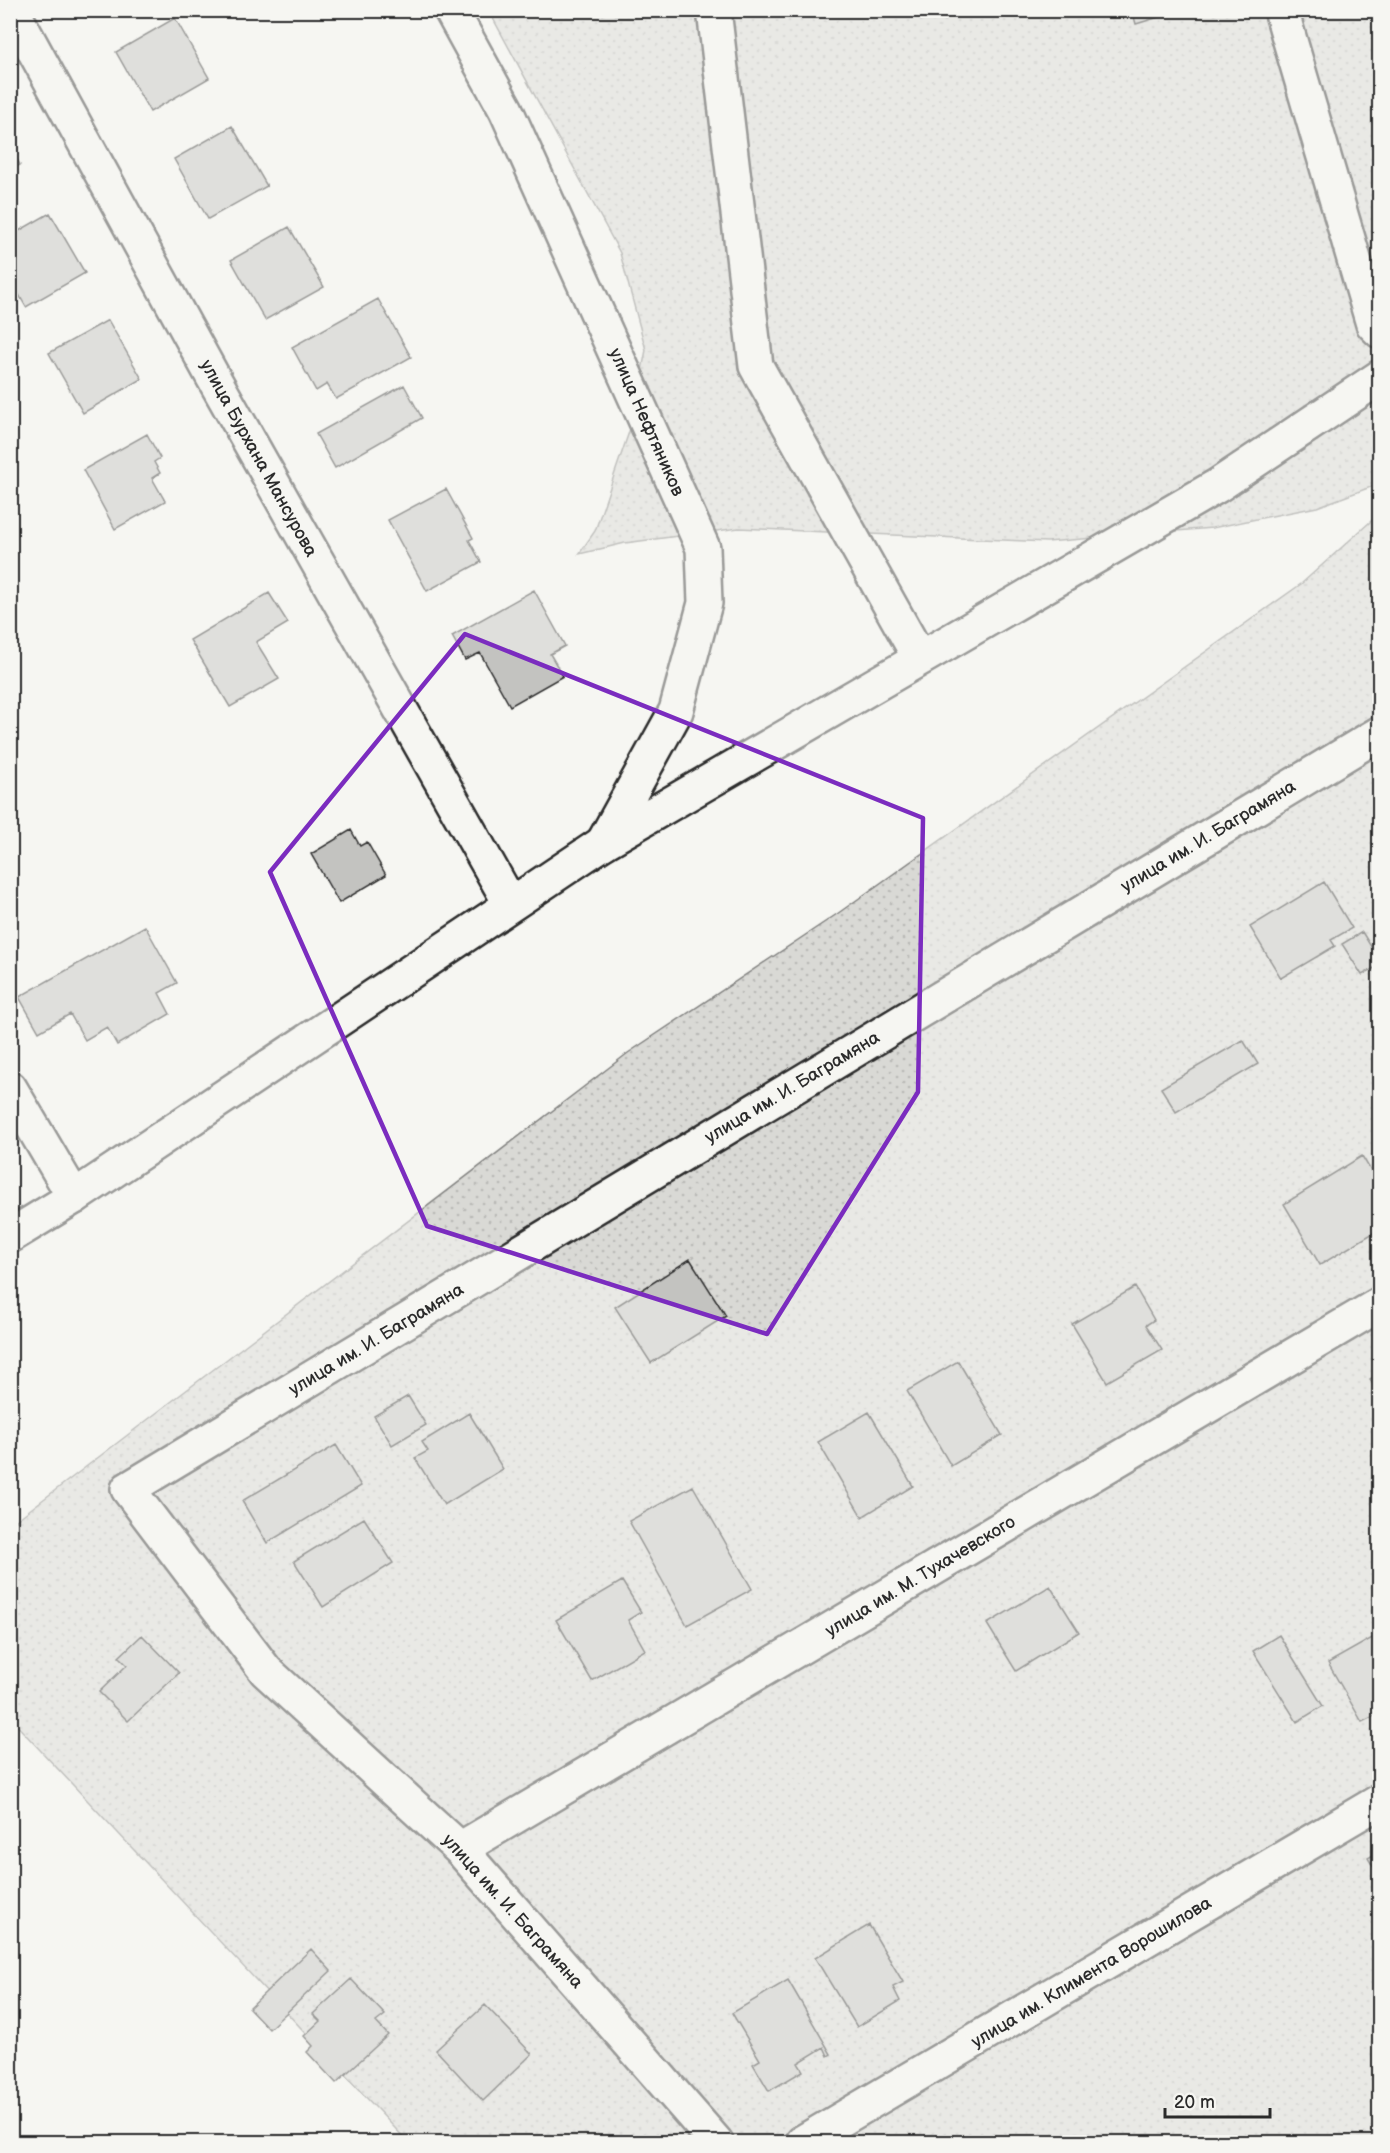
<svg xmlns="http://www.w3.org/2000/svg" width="1390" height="2153" viewBox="0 0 1390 2153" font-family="'Balsamiq Sans',sans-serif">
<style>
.grass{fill:url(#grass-dots);stroke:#828280;stroke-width:1.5}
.building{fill:#c3c3c0;stroke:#2b2b2b;stroke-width:1.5}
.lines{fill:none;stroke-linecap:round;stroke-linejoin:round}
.street-casing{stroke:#2b2b2b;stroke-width:38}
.secondary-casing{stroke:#2b2b2b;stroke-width:38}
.street{stroke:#f6f6f2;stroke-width:33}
.secondary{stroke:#f6f6f2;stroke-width:33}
.marked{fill:none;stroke:#7b2cbf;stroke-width:4.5;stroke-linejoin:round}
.labels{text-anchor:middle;stroke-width:6;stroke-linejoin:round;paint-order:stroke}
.street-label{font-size:18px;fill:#2b2b2b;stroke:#f6f6f2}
</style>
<defs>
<pattern id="grass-dots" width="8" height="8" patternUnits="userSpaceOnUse" patternTransform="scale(1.5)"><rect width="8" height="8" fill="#d9d9d5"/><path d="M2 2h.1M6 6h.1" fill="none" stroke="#babab7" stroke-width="1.8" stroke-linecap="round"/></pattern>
</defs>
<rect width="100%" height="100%" fill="#f6f6f2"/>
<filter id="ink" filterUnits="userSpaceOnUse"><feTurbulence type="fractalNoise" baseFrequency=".0167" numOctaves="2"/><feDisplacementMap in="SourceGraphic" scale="12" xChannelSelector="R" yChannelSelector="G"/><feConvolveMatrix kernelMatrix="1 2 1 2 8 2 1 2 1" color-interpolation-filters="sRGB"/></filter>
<g filter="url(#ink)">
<path class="grass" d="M 489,11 L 1379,11 L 1379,484 L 1317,507 L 1212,528 L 1047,542 L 739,528 L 625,543 L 579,554 L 595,531 L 631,426 L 646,350 L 620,253 Z
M 1379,514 L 1379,2142 L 408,2142 L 11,1719 L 11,1524 L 628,1053 L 837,914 L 1301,584 Z"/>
<path class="building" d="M 1132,10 L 1182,10 L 1136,24 Z
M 175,18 L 209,78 L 150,112 L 116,52 Z
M 232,126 L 267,186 L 208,219 L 174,159 Z
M 10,147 L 20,165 L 10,170 Z
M 50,213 L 85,273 L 26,307 L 10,279 L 10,236 Z
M 289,227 L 324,287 L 265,320 L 231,260 Z
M 378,299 L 411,357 L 336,399 L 327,384 L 316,391 L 292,347 Z
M 108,320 L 142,379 L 83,413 L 49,353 Z
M 404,385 L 422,418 L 335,468 L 316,434 Z
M 147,434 L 160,458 L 154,462 L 160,473 L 152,478 L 165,501 L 115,529 L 83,470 Z
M 446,489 L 473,538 L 469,540 L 481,562 L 427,591 L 388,520 Z
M 534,590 L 565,646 L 550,654 L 563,676 L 510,706 L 480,653 L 465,660 L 452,636 Z
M 269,593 L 288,623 L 256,642 L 279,679 L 230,707 L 190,640 Z
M 351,830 L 360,846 L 367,842 L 386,875 L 339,903 L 311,854 Z
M 1324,882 L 1352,928 L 1331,940 L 1335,946 L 1281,978 L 1250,927 Z
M 145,926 L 177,983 L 159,993 L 170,1014 L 117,1045 L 107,1027 L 85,1040 L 70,1014 L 39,1032 L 19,997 Z
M 1362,932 L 1380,961 L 1380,965 L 1362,975 L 1342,944 Z
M 1243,1040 L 1258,1064 L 1176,1112 L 1161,1088 Z
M 1362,1156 L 1380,1186 L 1380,1229 L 1320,1265 L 1284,1204 Z
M 690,1259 L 726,1316 L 651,1363 L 615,1307 Z
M 1135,1287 L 1154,1320 L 1146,1325 L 1162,1350 L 1107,1382 L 1072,1324 Z
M 958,1361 L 1002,1435 L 951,1466 L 907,1391 Z
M 1380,1373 L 1380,1396 L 1370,1379 Z
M 408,1396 L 426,1425 L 392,1445 L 374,1416 Z
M 869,1412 L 913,1486 L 862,1517 L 818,1442 Z
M 469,1413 L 503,1469 L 444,1505 L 415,1458 L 428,1451 L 422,1442 Z
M 336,1445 L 361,1486 L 267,1543 L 242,1501 Z
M 693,1486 L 752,1589 L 687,1625 L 629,1521 Z
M 364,1518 L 393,1563 L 323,1607 L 294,1561 Z
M 622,1581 L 641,1612 L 628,1620 L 645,1650 L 592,1681 L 556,1620 Z
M 1050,1586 L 1079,1632 L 1016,1671 L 987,1624 Z
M 142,1635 L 179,1673 L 128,1721 L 99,1692 L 127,1665 L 119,1657 Z
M 1279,1635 L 1323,1706 L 1297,1722 L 1253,1651 Z
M 1374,1637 L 1380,1647 L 1380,1713 L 1362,1722 L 1328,1663 Z
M 1380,1851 L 1380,1878 L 1368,1858 Z
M 869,1925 L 903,1982 L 893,1987 L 900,2001 L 857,2027 L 815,1958 Z
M 311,1949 L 331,1971 L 269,2029 L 249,2008 Z
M 351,1979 L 385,2015 L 376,2022 L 388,2035 L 336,2083 L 307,2052 L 313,2046 L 304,2036 L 320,2021 L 313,2014 Z
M 788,1980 L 831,2054 L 828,2056 L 824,2047 L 798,2063 L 803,2071 L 769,2091 L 753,2064 L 760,2060 L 732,2013 Z
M 485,2005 L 532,2054 L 483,2101 L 436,2050 Z"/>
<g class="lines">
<g class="street-casing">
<path id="street" d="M 12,10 L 213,377 L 510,903
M 451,10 L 506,110 L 703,548 L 705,603 L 676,711 L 603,843
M 714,10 L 756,366 L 919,657
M 1281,10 L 1373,324 L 1380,331
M 10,1088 L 74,1197
M 460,1849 L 1380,1304
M 716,2142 L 460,1849 L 266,1671 L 128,1489 L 1380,733
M 803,2142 L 1380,1801"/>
</g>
<g class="secondary-casing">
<path id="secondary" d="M 10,1236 L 74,1197 L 603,843 L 1217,486 L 1380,377"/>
</g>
<use href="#street" class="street"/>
<use href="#secondary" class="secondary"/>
</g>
</g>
<path d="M0 0H1390V2153H0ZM 465,634 L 923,818 L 918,1092 L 767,1334 L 427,1226 L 270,872 Z" fill="#f6f6f2" fill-opacity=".55" fill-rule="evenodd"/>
<path class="marked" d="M 465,634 L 923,818 L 918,1092 L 767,1334 L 427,1226 L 270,872 Z"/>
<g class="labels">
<g class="street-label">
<text transform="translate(647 422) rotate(66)" y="6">улица Нефтяников</text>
<text transform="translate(259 458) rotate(61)" y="6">улица Бурхана Мансурова</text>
<text transform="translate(1208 836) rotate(-31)" y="6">улица им. И. Баграмяна</text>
<text transform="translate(792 1087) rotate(-31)" y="6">улица им. И. Баграмяна</text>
<text transform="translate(376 1339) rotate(-31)" y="6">улица им. И. Баграмяна</text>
<text transform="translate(920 1576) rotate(-31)" y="6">улица им. М. Тухачевского</text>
<text transform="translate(513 1911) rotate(48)" y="6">улица им. И. Баграмяна</text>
<text transform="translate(1091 1972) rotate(-31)" y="6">улица им. Климента Ворошилова</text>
</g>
</g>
<rect width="1390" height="2153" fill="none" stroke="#f6f6f2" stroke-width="36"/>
<rect x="18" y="18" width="1354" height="2117" fill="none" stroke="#2b2b2b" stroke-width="2" filter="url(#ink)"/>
<path d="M1165 2108v9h105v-9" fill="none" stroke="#2b2b2b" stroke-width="3"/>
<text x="1174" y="2108" font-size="18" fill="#2b2b2b" stroke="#f6f6f2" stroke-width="4.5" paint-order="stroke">20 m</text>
</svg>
